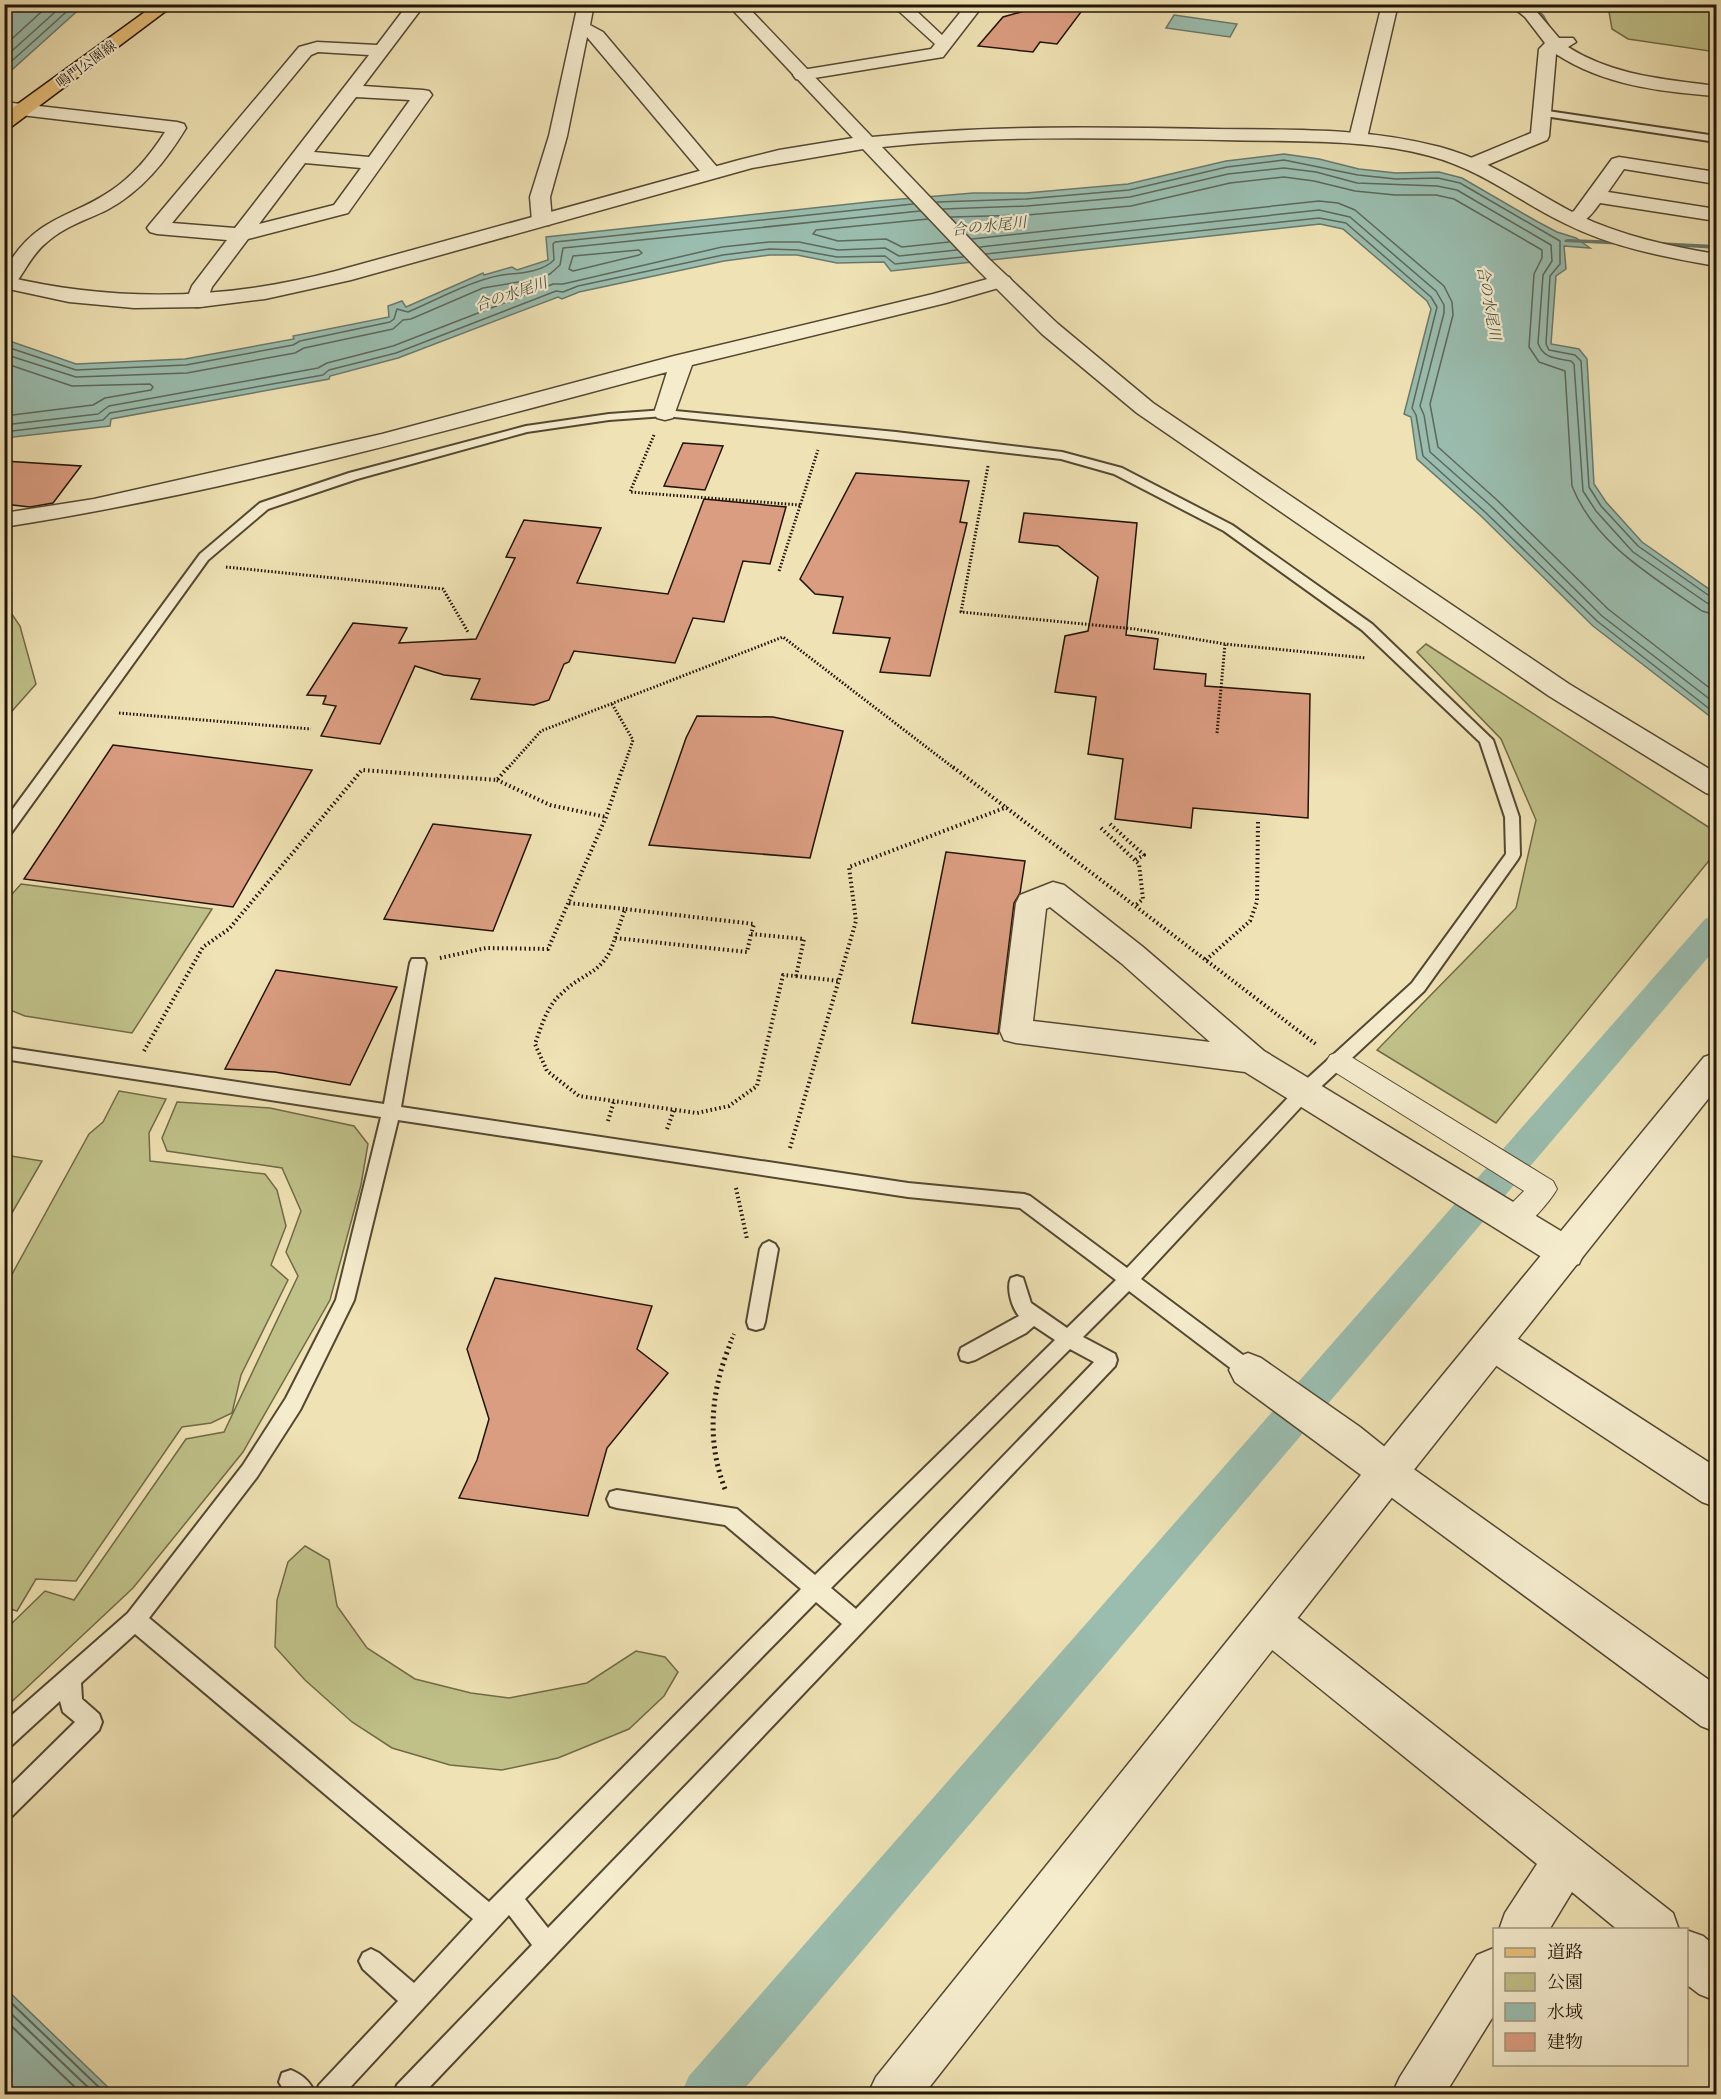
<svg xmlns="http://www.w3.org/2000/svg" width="1721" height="2099" viewBox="0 0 1721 2099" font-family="Vollkorn,'Noto Serif JP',serif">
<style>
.green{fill:#c0c189;stroke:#706a47;stroke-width:1.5}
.water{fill:#9abdaf;stroke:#6a796b;stroke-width:1.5}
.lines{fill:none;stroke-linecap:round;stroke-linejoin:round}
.shore-far1{stroke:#5e685a;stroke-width:1.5}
.shore{stroke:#5e685a;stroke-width:2}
.stream{fill:#6a796b;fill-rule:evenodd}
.canal{fill:#9abdaf;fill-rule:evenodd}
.building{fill:#db9d81;stroke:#211405;stroke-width:1.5}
.service-casing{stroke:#544831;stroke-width:4}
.pedestrian-casing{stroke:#544831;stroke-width:2}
.minor-casing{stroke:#544831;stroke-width:3}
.tertiary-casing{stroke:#544831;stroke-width:3}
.primary-casing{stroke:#211405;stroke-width:3}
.path-far2{stroke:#211405;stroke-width:3;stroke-dasharray:1.5 2;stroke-linecap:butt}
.path-far1{stroke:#211405;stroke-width:4;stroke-dasharray:1.5 3;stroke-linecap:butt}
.path{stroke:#211405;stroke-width:5;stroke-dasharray:2 4;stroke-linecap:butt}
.service{fill:#f5ecce;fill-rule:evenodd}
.pedestrian{fill:#f5ecce;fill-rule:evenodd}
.minor{fill:#f5ecce;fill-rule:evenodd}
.tertiary{fill:#f5ecce;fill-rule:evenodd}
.primary{fill:#e8c17a;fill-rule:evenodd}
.labels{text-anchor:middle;stroke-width:4.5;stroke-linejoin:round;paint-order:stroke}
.far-street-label{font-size:14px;fill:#211405;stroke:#f5ecce}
.far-water-label{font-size:15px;font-style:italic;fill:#4b4f40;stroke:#f5ecce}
</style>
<rect width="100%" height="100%" fill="#efe2b4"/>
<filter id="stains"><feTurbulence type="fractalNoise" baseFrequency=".00333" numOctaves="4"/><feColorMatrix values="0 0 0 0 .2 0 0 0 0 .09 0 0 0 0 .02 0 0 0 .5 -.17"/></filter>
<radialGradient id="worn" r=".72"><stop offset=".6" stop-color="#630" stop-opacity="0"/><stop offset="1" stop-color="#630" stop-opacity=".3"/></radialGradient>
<path class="green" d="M 1610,4 L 1716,5 L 1716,52 L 1628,39 L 1612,29 L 1608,6 Z
M 5,604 L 20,626 L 36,684 L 5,719 Z
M 1426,644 L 1716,832 L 1716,852 L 1496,1123 L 1377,1050 L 1516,908 L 1536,820 L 1501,739 L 1417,652 Z
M 21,884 L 212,909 L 132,1033 L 25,1016 L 5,1008 L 5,902 Z
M 119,1091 L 166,1099 L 149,1133 L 150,1161 L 265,1174 L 277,1190 L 286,1226 L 271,1265 L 288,1280 L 241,1375 L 232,1413 L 211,1423 L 182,1427 L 76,1581 L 36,1579 L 17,1611 L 4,1607 L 5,1287 L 89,1134 L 103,1122 Z
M 177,1102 L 270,1108 L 354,1126 L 368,1144 L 361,1185 L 330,1300 L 243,1452 L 133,1588 L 5,1708 L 5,1623 L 9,1626 L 45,1591 L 74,1600 L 186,1439 L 224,1432 L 298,1276 L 286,1252 L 301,1211 L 282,1168 L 167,1151 L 162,1138 Z
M 5,1155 L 42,1161 L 5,1225 L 4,1155 Z
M 305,1546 L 329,1560 L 337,1606 L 367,1648 L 415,1679 L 471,1693 L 509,1698 L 587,1683 L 636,1651 L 665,1657 L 678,1672 L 664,1696 L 629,1729 L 558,1758 L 502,1770 L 450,1765 L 392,1748 L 352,1722 L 305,1680 L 275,1647 L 277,1600 L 288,1562 Z"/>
<path class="water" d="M 5,4 L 84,4 L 84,5 L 5,76 Z
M 1174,15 L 1237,24 L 1230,37 L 1166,28 Z
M 1284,154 L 1319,159 L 1359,169 L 1396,173 L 1439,172 L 1462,178 L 1538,222 L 1557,232 L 1576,238 L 1590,248 L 1564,246 L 1566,269 L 1556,276 L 1551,344 L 1579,349 L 1587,359 L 1594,484 L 1606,502 L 1642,542 L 1716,594 L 1716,721 L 1593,626 L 1481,516 L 1417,459 L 1411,417 L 1404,414 L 1431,309 L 1427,301 L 1343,229 L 1320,224 L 891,271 L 884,262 L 837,263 L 797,255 L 770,255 L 724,261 L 579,292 L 562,299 L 558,297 L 398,358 L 330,376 L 329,379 L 111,419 L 110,426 L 5,438 L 4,339 L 76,364 L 185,359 L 294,339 L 293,336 L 389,317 L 388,306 L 402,301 L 406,307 L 483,273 L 484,275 L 512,267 L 517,270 L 548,260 L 546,237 L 878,201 L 973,193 L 1026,193 L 1128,184 L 1226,161 Z
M 4,1988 L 5,1988 L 115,2094 L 5,2094 Z"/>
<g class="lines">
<path class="shore-far1" d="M 4,46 L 50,4
M 4,58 L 64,4
M 4,68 L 75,4
M 937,202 L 1026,199 L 1129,190 L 1227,167 L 1284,160 L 1358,175 L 1396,179 L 1438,178 L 1460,183 L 1560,241 L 1560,264 L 1550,276 L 1546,344 L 1549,350 L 1575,355 L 1581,361 L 1589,487 L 1601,506 L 1638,546 L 1711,597 L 1716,598
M 943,209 L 1027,206 L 1130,197 L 1228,174 L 1284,168 L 1316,172 L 1357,183 L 1437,186 L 1457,190 L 1551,245 L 1552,261 L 1543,275 L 1538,343 C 1543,359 1557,358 1571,361 L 1574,364 L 1583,491 L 1596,511 L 1633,552 L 1707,603 L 1716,606
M 951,217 L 1027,215 L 1131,206 L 1230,183 L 1284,177 L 1314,181 L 1355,191 L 1395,195 L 1436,195 L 1454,199 L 1542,250 L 1542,258 L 1534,274 L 1529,347 L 1539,362 L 1565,371 L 1572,486 C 1594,543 1653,577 1702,611 L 1716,615
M 928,219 L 816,230 L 813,234 L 838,241 L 886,239 L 902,247 L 949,242
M 972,239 L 1319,201 L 1338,203 L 1355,210 L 1444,286 L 1452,302 L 1453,315 L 1430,404 L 1438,447 L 1497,500 L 1608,609 L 1716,693
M 980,247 L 1319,210 L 1350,217 L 1436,291 L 1444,305 L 1444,313 L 1420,406 L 1424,415 L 1430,452 L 1491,506 L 1602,616 L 1716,704
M 639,250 L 642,253 L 639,255 L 573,271 L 569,269 L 573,256 Z
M 986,254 L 1319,218 L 1346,223 L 1431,297 L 1437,307 L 1412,408 L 1416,415 L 1423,456 L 1485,512 L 1597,621 L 1716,714
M 4,346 L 76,370 L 186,365 L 293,345 L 300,341 L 390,322 L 394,319 L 397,309 L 408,312 C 437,300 479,276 510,274 C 524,273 543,271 554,260 L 553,244 L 555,242 L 913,204
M 4,354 L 76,377 L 187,373 L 295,353 L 304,348 L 393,329 L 403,320 L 411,319 L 483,288 L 536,279 L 550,274 L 560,265 L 563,248 L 920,211
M 4,363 L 72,386 L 150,384 L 153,387 L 151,390 L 105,398 L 93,405 L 4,416
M 4,425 L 98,414 L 109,406 L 318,368 L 327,363 L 393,346 L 553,284 L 563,284 L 722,247 L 769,242 L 799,242 L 838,250 L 885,248 L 899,256 L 957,250
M 4,432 L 103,420 L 110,413 L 323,375 L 329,370 L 396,353 L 556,291 L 563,292 L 578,286 L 723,255 L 769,249 L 798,250 L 837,257 L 885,256 L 895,264 L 963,257"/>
<path class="shore" d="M 4,1996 L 106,2094
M 4,2007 L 95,2094
M 4,2019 L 82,2094"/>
<path class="stream" d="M 1527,4 L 1533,4 L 1544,15 L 1555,34 L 1551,34 L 1540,17 Z
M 1567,239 L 1626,241 L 1629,243 L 1626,245 L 1565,242 L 1564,241 Z
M 1657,242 L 1716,245 L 1716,249 L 1655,245 L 1654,244 Z"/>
<path class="canal" d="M 1716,915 L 1716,948 L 740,2094 L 681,2094 L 689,2076 L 1705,919 Z"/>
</g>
<path class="building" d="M 1032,4 L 1084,8 L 1057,44 L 1040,42 L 1033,52 L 978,46 L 1003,17 L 1028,10 Z
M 683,443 L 723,446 L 705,490 L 664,486 Z
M 4,461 L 81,466 L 53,503 L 30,507 L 4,504 Z
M 856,473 L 969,481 L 960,522 L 967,523 L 930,676 L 880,672 L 890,638 L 833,633 L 843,597 L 815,594 L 800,579 Z
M 704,499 L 786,507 L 770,564 L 743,561 L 724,622 L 693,618 L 675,663 L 574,651 L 569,662 L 564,664 L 549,700 L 534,705 L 471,699 L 480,679 L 444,675 L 415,666 L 380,744 L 321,736 L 336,706 L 323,704 L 326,696 L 307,695 L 353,623 L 407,628 L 399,643 L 476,639 L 515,558 L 506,557 L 524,520 L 601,528 L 577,583 L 668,594 Z
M 1024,513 L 1137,523 L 1126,635 L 1158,639 L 1154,669 L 1206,674 L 1205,686 L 1310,694 L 1308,818 L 1193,808 L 1191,828 L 1115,819 L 1123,759 L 1088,754 L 1096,697 L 1055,692 L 1065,636 L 1088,631 L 1098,577 L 1058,546 L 1019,542 Z
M 697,716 L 773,717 L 843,731 L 810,858 L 649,845 L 686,738 Z
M 113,745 L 312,770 L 233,907 L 24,879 Z
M 433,824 L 531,835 L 493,931 L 384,919 Z
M 946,852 L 1025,861 L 1020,893 L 1014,903 L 998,1034 L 912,1023 Z
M 276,970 L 397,987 L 350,1085 L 275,1072 L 225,1069 Z
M 495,1278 L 652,1306 L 637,1349 L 668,1373 L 607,1448 L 588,1516 L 459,1498 L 477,1460 L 489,1419 L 467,1349 Z"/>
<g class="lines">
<g class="service-casing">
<path id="service" d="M 1541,110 L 1716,136 L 1716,142 L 1538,115 L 1538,111 Z
M 665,410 L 896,432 L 1062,452 L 1122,468 L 1232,525 L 1372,624 L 1493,740 L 1519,817 L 1520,855 L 1518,859 L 1424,991 L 1311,1096 L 1141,1279 L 1255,1364 L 1258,1370 L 1255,1376 L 1248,1378 L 1241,1376 L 1129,1291 L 1083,1337 L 1115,1354 L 1117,1360 L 1115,1366 L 423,2094 L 394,2094 L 397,2085 L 532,1945 L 509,1915 L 344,2094 L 316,2094 L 319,2085 L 398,2001 L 363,1969 L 359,1961 L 363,1953 L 371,1949 L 379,1953 L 414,1983 L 473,1919 L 135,1634 L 81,1683 L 82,1699 L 99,1714 L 102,1722 L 99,1730 L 12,1816 L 4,1819 L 4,1792 L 75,1722 L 63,1712 L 60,1701 L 12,1745 L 4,1748 L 4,1722 L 128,1613 L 243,1465 L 286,1398 L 336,1300 L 381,1117 L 4,1059 L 4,1047 L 384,1104 L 410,963 L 412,959 L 424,959 L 426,963 L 401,1107 L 908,1183 L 1024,1194 L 1030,1196 L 1127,1268 L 1299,1086 L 1412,983 L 1506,854 L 1505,817 L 1480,742 L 1362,630 L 1224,531 L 1114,474 L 1061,459 L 896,440 L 665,416 L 609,420 L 527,432 L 357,479 L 268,509 L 208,560 L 9,836 L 4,837 L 4,821 L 200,554 L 260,503 L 349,473 L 526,426 L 609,414 ZM 398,1120 L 908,1197 L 1020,1208 L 1116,1280 L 1067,1328 L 1031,1303 L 1023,1278 L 1017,1276 L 1011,1278 C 1006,1288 1012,1308 1019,1316 L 961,1348 L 959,1354 L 961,1360 L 968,1362 L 975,1360 L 1026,1333 L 1034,1326 L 1055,1340 L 815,1575 L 737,1509 L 617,1490 L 610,1492 L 607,1499 L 610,1506 L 617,1508 L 725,1525 L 801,1589 L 489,1902 L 149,1618 L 257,1477 L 300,1410 L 354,1300 ZM 1070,1349 L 1094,1362 L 856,1609 L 831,1588 ZM 816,1602 L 842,1624 L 548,1928 L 525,1899 Z
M 769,1241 L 775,1244 L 778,1249 L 765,1322 L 763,1328 L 756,1330 L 749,1328 L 747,1322 L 760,1249 L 763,1244 Z
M 291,2070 C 303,2075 311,2082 315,2094 L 286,2094 L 279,2082 L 282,2073 Z"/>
</g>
<g class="pedestrian-casing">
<path id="pedestrian" d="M 1339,1052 L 1348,1055 L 1553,1181 L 1557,1189 C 1551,1200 1524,1233 1512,1232 C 1508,1232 1505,1230 1502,1229 L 1498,1221 L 1502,1213 L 1524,1191 L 1330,1069 L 1326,1062 L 1330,1055 Z"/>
</g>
<g class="minor-casing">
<path id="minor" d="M 408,4 L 425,4 L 363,86 L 423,90 L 429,91 L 432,95 L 348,213 L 248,239 L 212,287 L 205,306 L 197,307 L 189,306 L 186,301 L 192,286 L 227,240 L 157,234 L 150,232 L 147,228 L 150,224 L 299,47 L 317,42 L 377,45 ZM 318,52 L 369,55 L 235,228 L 172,223 L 311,55 ZM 356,97 L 410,100 L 369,157 L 314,152 ZM 305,163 L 361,168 L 334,205 L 259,224 Z
M 578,4 L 594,4 L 590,25 L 603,32 L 722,173 L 719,177 L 705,177 L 587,37 L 567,136 L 550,197 L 552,221 L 549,225 L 535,225 L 532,221 L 530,197 L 549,136 Z
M 891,4 L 909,4 L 942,35 L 967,4 L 984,4 L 943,57 L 802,80 L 796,79 L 793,75 L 796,71 L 802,70 L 931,49 L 935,44 Z
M 1382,4 L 1398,4 L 1367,138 L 1365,142 L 1351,142 L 1349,138 Z
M 1509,4 L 1531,5 L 1559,38 L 1573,38 L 1576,42 L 1568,47 C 1614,76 1664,79 1716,86 L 1716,96 C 1661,92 1603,85 1556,54 L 1549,136 L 1547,140 L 1480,168 L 1466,168 L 1463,164 L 1466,160 L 1531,133 L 1539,49 L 1545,43 L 1525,17 Z
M 4,102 L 177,122 L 184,124 L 186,128 C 166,161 142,191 107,210 C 86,220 63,227 46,243 C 32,254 24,273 13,287 L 6,289 C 2,280 5,269 11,260 C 40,216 73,217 112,190 C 134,175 151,154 165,132 L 4,113 Z
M 1619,157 L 1716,172 L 1716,184 L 1624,169 L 1608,192 L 1716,209 L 1716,221 L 1600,203 C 1591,215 1583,228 1565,223 L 1562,219 L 1565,215 L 1574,211 L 1612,159 Z
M 1002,275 L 1009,277 L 1012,281 L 1009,285 L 946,303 L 692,365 L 673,418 L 665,420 L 657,418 L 654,413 L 667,372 C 448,430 229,492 4,527 L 4,513 L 94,499 L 382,434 L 674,356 L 933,294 Z
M 1053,882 L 1064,885 L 1143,947 L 1264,1051 L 1579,1242 L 1584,1253 L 1579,1264 L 1566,1268 L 1553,1264 L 1245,1072 L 1016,1043 L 1004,1040 L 1000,1031 L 1016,903 L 1020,895 ZM 1050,907 L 1121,963 L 1210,1042 L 1033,1021 L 1046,909 Z
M 1493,1327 L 1506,1331 L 1716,1467 L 1716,1507 L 1702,1502 L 1480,1355 L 1474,1343 L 1480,1331 Z
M 1248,1353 L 1261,1358 L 1360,1427 L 1401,1460 L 1716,1685 L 1716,1732 L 1701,1726 L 1235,1382 L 1229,1370 L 1235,1358 Z
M 1270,1602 L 1285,1608 L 1673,1913 L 1679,1930 L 1618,1930 L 1572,1892 L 1549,1930 L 1499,1930 L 1505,1913 L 1537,1864 L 1255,1636 L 1249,1622 L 1255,1608 Z
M 1686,1930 L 1703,1936 L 1716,1947 L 1716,2001 L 1699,1994 L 1686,1984 Z
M 1494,1948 L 1494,2015 L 1445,2094 L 1392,2094 L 1400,2077 L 1477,1955 Z"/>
</g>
<g class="tertiary-casing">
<path id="tertiary" d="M 727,4 L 745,4 L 872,137 C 985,125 1098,127 1211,129 C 1288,130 1365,127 1440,147 C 1495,162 1529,190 1578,215 C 1622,236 1669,246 1716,254 L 1716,266 C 1664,257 1611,247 1564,223 C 1517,200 1482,170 1430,156 C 1363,138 1291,142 1222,140 C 1109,138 995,135 882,147 L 989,259 L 1058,324 L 1153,403 L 1569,684 L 1716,773 L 1716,796 L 1706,793 L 1549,696 L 1137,413 L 1042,334 L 975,267 L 863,149 L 752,168 L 351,280 L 265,299 L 200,307 L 134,308 L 69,302 L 4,288 L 4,276 C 115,303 226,300 336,271 L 739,160 L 779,150 L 853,138 Z
M 1716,1053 L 1716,1089 L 1401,1486 L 924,2094 L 868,2094 L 876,2077 L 1373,1460 L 1704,1057 Z"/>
</g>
<g class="primary-casing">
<path id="primary" d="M 156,4 L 175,4 L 11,127 L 4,128 L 4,114 Z"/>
</g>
<path class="path-far2" d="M 654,435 L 630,492 L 800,505
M 988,466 L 961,612 L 1135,629 L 1225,644 L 1366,658
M 226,567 L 443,589 L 468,632
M 779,571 L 818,450
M 612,704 L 633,740 L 623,769
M 119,713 L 311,729
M 1217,733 L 1225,644
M 507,769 L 541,731 L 783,637 L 955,769"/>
<path class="path-far1" d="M 953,767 L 1317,1045
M 497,780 L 550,805 L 606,817
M 1110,824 L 1144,855 L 1135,860
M 1101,828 L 1139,864 L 1143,899 L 1136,905
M 569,903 L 625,909
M 751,934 L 804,939 L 796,976 L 783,975 L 757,1086 L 729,1106 L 697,1113 L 579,1096 L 547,1071 L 535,1044 C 541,1027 547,1006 561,994 C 584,971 604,975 615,938 L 747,952 Z
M 615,938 L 625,909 L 754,924 L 751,934
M 440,958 L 486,948 L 548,949 L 606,817 L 623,767
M 1206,960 L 1250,921 L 1257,902 L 1258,822
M 796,976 L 839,981
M 144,1051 L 203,947 L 229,929 L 362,770 L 497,780 L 508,767
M 608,1121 L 614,1101
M 667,1129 L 674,1110
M 790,1148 L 856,921 L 849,867 L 1007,807
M 736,1188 L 747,1239
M 730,1343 L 734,1334"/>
<path class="path" d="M 725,1489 C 706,1440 711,1390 731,1342"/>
<use href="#service" class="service"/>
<use href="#pedestrian" class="pedestrian"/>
<use href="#minor" class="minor"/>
<use href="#tertiary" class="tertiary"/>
<use href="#primary" class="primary"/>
</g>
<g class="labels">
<g class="far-street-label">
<text transform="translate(86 64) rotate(-36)" y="5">鳴門公園線</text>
</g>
<g class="far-water-label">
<text transform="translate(989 226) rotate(-6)" y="5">合の水尾川</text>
<text transform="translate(511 294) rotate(-19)" y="5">合の水尾川</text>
<text transform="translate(1489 303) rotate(80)" y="5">合の水尾川</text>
</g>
</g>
<rect width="1721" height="2099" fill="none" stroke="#efe2b4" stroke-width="24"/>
<rect x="6" y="6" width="1709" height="2087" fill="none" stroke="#211405" stroke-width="3"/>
<rect x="12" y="12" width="1697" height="2075" fill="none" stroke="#211405" stroke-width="1.5"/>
<rect x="1493" y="1928" width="195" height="138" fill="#f5ecce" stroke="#a0967e" stroke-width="1.5"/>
<rect x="1505" y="1948" width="30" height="9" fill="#e8c17a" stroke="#a0967e" stroke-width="1.5"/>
<text x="1547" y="1958" font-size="18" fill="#211405">道路</text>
<rect x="1505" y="1973" width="30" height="18" fill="#c0c189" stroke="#a0967e" stroke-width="1.5"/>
<text x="1547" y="1988" font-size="18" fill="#211405">公園</text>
<rect x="1505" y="2003" width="30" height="18" fill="#9abdaf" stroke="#a0967e" stroke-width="1.5"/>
<text x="1547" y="2018" font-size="18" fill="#211405">水域</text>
<rect x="1505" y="2033" width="30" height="18" fill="#db9d81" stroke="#a0967e" stroke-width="1.5"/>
<text x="1547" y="2048" font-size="18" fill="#211405">建物</text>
<rect width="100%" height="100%" filter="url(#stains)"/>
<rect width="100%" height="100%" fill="url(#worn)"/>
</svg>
